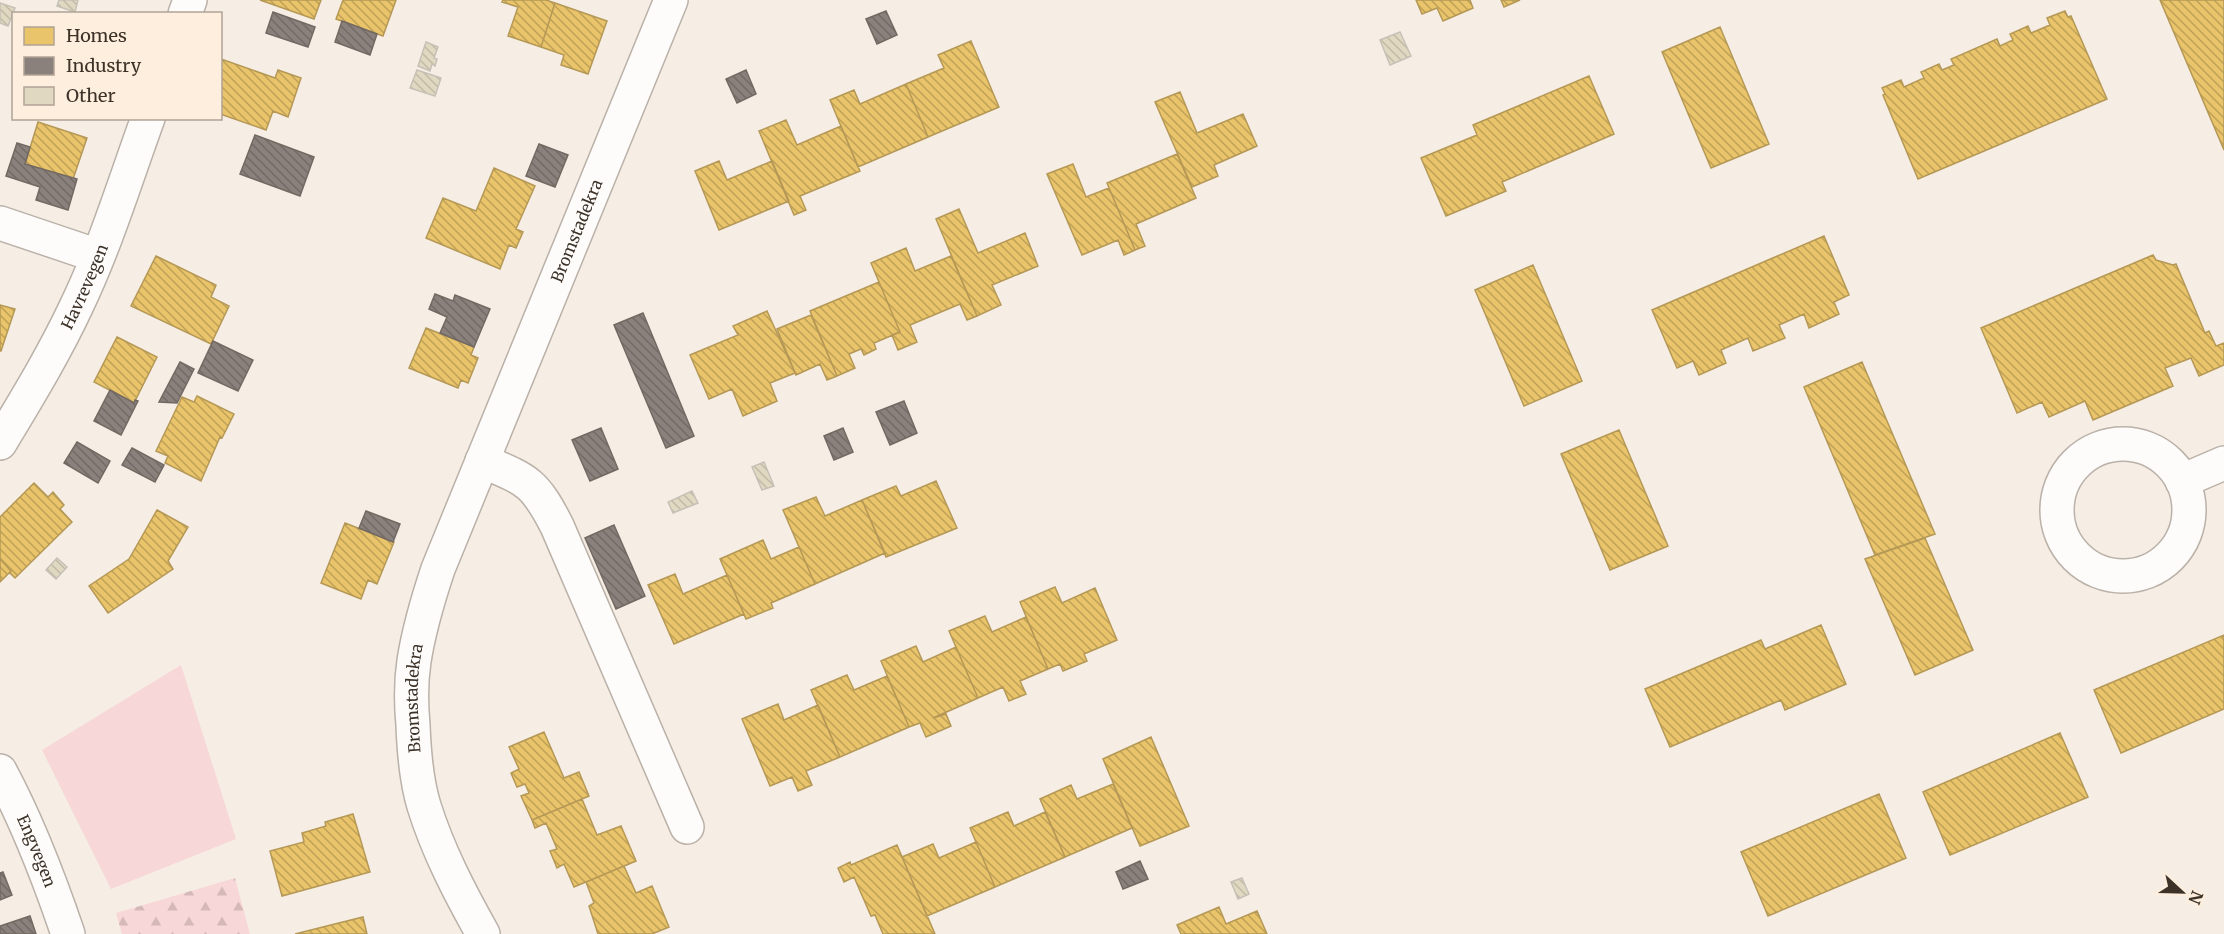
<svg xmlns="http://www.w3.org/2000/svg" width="2224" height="934" viewBox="0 0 2224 934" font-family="Merriweather,serif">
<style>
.forest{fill:url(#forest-firs)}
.pitch{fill:#f7d7d7}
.homes{fill:url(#homes-back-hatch);stroke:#b59856;stroke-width:1.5}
.industry{fill:url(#industry-back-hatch);stroke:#736963;stroke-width:1.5}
.building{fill:url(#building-back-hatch);stroke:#c6c1b7;stroke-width:1.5}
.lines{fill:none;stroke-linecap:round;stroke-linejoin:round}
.minor-casing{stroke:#bab1a8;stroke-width:36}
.minor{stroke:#fefcfb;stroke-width:33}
.labels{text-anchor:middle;stroke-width:6;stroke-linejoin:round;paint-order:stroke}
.street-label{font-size:16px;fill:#3c3228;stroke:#fdeede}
</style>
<defs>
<pattern id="forest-firs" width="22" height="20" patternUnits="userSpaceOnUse" patternTransform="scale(1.5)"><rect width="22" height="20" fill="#f7d7d7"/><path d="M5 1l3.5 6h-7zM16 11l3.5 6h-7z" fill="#d5b9b9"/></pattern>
<pattern id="homes-back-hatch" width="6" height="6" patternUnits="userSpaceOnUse" patternTransform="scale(1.5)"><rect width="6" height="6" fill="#e9c46a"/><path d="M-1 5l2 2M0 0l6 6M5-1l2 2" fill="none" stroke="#bea057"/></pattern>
<pattern id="industry-back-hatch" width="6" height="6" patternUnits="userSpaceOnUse" patternTransform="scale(1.5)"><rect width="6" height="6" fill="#8a817c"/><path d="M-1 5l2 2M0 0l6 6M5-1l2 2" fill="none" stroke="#726a66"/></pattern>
<pattern id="building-back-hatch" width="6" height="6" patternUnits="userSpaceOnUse" patternTransform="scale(1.5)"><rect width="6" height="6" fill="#e1d8c1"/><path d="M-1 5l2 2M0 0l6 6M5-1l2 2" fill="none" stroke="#c2baa6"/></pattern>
</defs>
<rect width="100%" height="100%" fill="#f6eee5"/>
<path class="forest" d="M 235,878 L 250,934 L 122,934 L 116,913 Z"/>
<path class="pitch" d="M 181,665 L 236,839 L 111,889 L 42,750 Z"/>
<path class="homes" d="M 260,0 L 321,0 L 314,19 Z
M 343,0 L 396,0 L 383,36 L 336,19 Z
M 503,0 L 546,0 L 555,3 L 541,47 L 508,36 L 518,7 L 502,2 Z
M 1416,0 L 1470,0 L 1473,8 L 1443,21 L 1437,8 L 1422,14 Z
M 1501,0 L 1520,0 L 1504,7 Z
M 2160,0 L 2224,0 L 2224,150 Z
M 555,3 L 607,21 L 588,74 L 561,65 L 564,55 L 541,47 Z
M 2065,11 L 2068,17 L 2071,16 L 2107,99 L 1918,179 L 1883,95 L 1885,94 L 1882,88 L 1901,80 L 1904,87 L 1924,78 L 1921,72 L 1939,64 L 1942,70 L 1954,65 L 1951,59 L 1997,39 L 2000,46 L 2013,40 L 2010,34 L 2028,26 L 2031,33 L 2050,25 L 2047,18 Z
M 1720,27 L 1769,144 L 1711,168 L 1662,52 Z
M 971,41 L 999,107 L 928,137 L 906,84 L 944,68 L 938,55 Z
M 221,59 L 275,78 L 278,70 L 301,78 L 288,117 L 273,111 L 266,130 L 220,114 Z
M 1589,76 L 1614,134 L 1502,182 L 1506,191 L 1446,216 L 1421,158 L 1477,135 L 1473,125 Z
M 906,84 L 928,137 L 858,167 L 830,100 L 854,90 L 860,104 Z
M 1180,92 L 1197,133 L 1243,114 L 1257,146 L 1214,165 L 1218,176 L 1192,187 L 1155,102 Z
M 786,120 L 797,145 L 841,126 L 860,171 L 800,196 L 806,210 L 794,215 L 759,131 Z
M 38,122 L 87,138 L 73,179 L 25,164 Z
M 1177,154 L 1196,198 L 1136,224 L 1145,246 L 1135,250 L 1107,183 Z
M 719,161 L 727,180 L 772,161 L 789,201 L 719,230 L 695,171 Z
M 1073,164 L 1086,197 L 1109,188 L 1135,250 L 1124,255 L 1118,240 L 1082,255 L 1047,174 Z
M 494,168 L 535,186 L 516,229 L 523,232 L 516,248 L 509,245 L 500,269 L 426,238 L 443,198 L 476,211 Z
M 959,209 L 978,253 L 1025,233 L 1038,266 L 992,285 L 1001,305 L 977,316 L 936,219 Z
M 1824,236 L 1849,295 L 1834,302 L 1839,314 L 1809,328 L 1804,314 L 1779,325 L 1785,338 L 1753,351 L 1748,338 L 1721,350 L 1726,363 L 1699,375 L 1693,361 L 1677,368 L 1652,310 Z
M 906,248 L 915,271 L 951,256 L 977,316 L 967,320 L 960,304 L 910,325 L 917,342 L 898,350 L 892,335 L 900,332 L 871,263 Z
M 2153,255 L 2156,260 L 2173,265 L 2176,264 L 2205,333 L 2209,331 L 2216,346 L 2224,343 L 2224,365 L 2199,376 L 2191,358 L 2165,368 L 2173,386 L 2093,420 L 2085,401 L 2049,417 L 2042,402 L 2017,413 L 1981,328 Z
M 156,256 L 216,285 L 211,297 L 229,306 L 211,344 L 131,306 Z
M 1533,265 L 1582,381 L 1524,406 L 1475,290 Z
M 879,282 L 900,332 L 874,343 L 876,349 L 864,355 L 861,349 L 849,354 L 855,368 L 837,376 L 810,311 Z
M 0,305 L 15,309 L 1,351 L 0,351 Z
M 767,311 L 795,373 L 770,383 L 777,401 L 743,416 L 732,389 L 709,399 L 690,355 L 738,335 L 733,326 Z
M 811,315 L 837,376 L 827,380 L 820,364 L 796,375 L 777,329 Z
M 426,328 L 474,347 L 471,355 L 478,358 L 468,383 L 461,380 L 458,388 L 409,368 Z
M 117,337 L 157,357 L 134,403 L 94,382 Z
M 1862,362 L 1935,534 L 1875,555 L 1804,387 Z
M 197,396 L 234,414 L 222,438 L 220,437 L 201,481 L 165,463 L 168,456 L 156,451 L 182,397 L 194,402 Z
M 1619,430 L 1668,546 L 1610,570 L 1561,454 Z
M 936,481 L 957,528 L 886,557 L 862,500 L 896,486 L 901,496 Z
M 34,483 L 48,497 L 53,492 L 64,505 L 60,509 L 72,522 L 15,578 L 10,573 L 11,571 L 0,559 L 0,517 Z
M 816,497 L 825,516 L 862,500 L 885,553 L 815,584 L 783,510 Z
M 157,510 L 188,527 L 168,561 L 173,569 L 108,613 L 89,586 L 129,559 Z
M 345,523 L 394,542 L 377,584 L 368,580 L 361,599 L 321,583 Z
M 1925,538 L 1973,650 L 1915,675 L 1865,559 Z
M 763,540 L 771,559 L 799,547 L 815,584 L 771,603 L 773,608 L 746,619 L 720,559 Z
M 0,559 L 11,571 L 0,582 Z
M 675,574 L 683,594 L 727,575 L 744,614 L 674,644 L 648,585 Z
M 1055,587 L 1062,603 L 1095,588 L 1117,640 L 1084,654 L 1087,661 L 1063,671 L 1060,664 L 1048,669 L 1020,602 Z
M 985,616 L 992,632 L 1026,617 L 1048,669 L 1020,681 L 1026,694 L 1009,701 L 1003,687 L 978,698 L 949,631 Z
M 1821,625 L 1846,684 L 1785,710 L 1781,700 L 1670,747 L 1645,689 L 1761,640 L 1765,649 Z
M 2224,635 L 2224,709 L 2121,753 L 2094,690 Z
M 916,646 L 923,662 L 956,647 L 978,698 L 933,718 L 946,714 L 951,726 L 926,737 L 920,723 L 909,727 L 881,661 Z
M 847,675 L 854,690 L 887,676 L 909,727 L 840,757 L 811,690 Z
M 778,704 L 784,720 L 818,705 L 840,757 L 806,771 L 812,785 L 798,791 L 792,777 L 770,786 L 742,719 Z
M 544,732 L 564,778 L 579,772 L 589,796 L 532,820 L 521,796 L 529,793 L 525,784 L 517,787 L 511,773 L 519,769 L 509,747 Z
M 2060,733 L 2088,797 L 1950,855 L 1923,792 Z
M 1151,737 L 1189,826 L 1140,846 L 1103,759 Z
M 1113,784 L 1132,828 L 1065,857 L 1040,799 L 1071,785 L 1077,799 Z
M 1879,794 L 1906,858 L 1768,916 L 1741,852 Z
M 582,799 L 597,835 L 621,826 L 636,861 L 574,887 L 564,864 L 557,868 L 550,851 L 557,849 L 546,823 L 535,828 L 532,820 Z
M 1008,812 L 1014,826 L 1045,812 L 1065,857 L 995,887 L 970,828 Z
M 353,814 L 370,872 L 282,896 L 270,851 L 304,842 L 302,833 L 326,826 L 325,822 Z
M 976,842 L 995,887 L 927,916 L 902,857 L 933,844 L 939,858 Z
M 897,845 L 935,934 L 883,934 L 875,915 L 871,916 L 854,877 L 844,882 L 838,868 L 850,862 L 851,865 Z
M 624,866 L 636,893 L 652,886 L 669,927 L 652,934 L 598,934 L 589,906 L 594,903 L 586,882 Z
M 1219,907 L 1226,924 L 1257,911 L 1267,934 L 1181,934 L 1177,925 Z
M 363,917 L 367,934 L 295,934 Z"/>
<path class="industry" d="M 886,11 L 897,35 L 877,44 L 866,19 Z
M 273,12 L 315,27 L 308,47 L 266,33 Z
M 342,21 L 377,34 L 370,55 L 335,42 Z
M 746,70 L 756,94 L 737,103 L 726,79 Z
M 255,135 L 314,157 L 300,196 L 240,174 Z
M 17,143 L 30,147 L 25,164 L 77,179 L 68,210 L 36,200 L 40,187 L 6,176 Z
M 539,144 L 568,155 L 555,187 L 526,176 Z
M 435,294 L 453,301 L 455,295 L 490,309 L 474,347 L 440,333 L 447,317 L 429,309 Z
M 643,313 L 694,436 L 666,448 L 614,325 Z
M 213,341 L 253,360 L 238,391 L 198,373 Z
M 180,362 L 194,369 L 177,403 L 159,402 Z
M 110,390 L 134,403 L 135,400 L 138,401 L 121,435 L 94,421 Z
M 904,401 L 917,433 L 890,445 L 876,412 Z
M 601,428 L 618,469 L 590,481 L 572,440 Z
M 843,428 L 853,452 L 834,460 L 824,436 Z
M 77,442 L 110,461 L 98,483 L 64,463 Z
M 132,448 L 164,465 L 155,482 L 122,465 Z
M 366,511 L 400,524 L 393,542 L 359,528 Z
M 614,525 L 645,596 L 616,609 L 585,538 Z
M 1140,861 L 1148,879 L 1123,889 L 1116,872 Z
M 3,872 L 12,895 L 0,900 L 0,873 Z
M 30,916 L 36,934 L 0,934 L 0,926 Z"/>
<path class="building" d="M 59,0 L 78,0 L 75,12 L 57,6 Z
M 0,3 L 15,8 L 8,26 L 0,23 Z
M 1400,32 L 1411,56 L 1390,65 L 1380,40 Z
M 426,42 L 438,47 L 434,58 L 437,59 L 435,66 L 432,64 L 430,71 L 418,66 Z
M 417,70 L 441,78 L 435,96 L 410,88 Z
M 764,462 L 774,486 L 762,490 L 752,467 Z
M 692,491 L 698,503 L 673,513 L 668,502 Z
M 57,558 L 67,567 L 56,579 L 46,570 Z
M 1242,878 L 1249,894 L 1238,899 L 1231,882 Z"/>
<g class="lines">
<g class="minor-casing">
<g id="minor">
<path d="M 185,14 L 190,0"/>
<path d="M 0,223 L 98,256"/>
<path id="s1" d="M 0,443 C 27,398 54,354 76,307 C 105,247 125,181 148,118"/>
<circle cx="2123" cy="510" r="66"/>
<path d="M 482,461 C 527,480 534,481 557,526 L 687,827"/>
<path d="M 2182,481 L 2224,463"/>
<path id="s2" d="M 0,771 C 28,823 49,878 68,934"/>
<path id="s3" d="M 483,934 C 460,893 438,851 424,806 C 416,780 414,752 413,725 C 411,704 411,681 414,661 C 419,629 428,599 438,569 L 671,0"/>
</g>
</g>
<use href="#minor" class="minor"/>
</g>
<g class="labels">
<g class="street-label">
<text dy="6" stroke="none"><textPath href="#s3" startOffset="748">Bromstadekra</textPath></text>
<text dy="6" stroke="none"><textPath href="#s1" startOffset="178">Havrevegen</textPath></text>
<text dy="6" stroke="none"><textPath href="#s3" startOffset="250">Bromstadekra</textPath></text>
<text dy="6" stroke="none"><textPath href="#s2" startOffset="88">Engvegen</textPath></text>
</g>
</g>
<rect x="12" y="12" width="210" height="108" fill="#fdeede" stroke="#b0a395" stroke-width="1.5"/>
<rect x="24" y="27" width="30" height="18" fill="#e9c46a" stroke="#b0a395" stroke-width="1.5"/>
<text x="66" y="42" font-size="18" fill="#3c3228">Homes</text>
<rect x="24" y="57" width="30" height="18" fill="#8a817c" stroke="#b0a395" stroke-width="1.5"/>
<text x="66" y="72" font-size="18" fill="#3c3228">Industry</text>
<rect x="24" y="87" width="30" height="18" fill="#e1d8c1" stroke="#b0a395" stroke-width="1.5"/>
<text x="66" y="102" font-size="18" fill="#3c3228">Other</text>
<g transform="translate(2182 892) rotate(112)" stroke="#fdeede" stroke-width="4.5" paint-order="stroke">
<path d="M0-4.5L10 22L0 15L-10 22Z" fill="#3c3228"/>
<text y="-9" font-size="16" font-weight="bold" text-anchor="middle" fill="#3c3228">N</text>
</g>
</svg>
